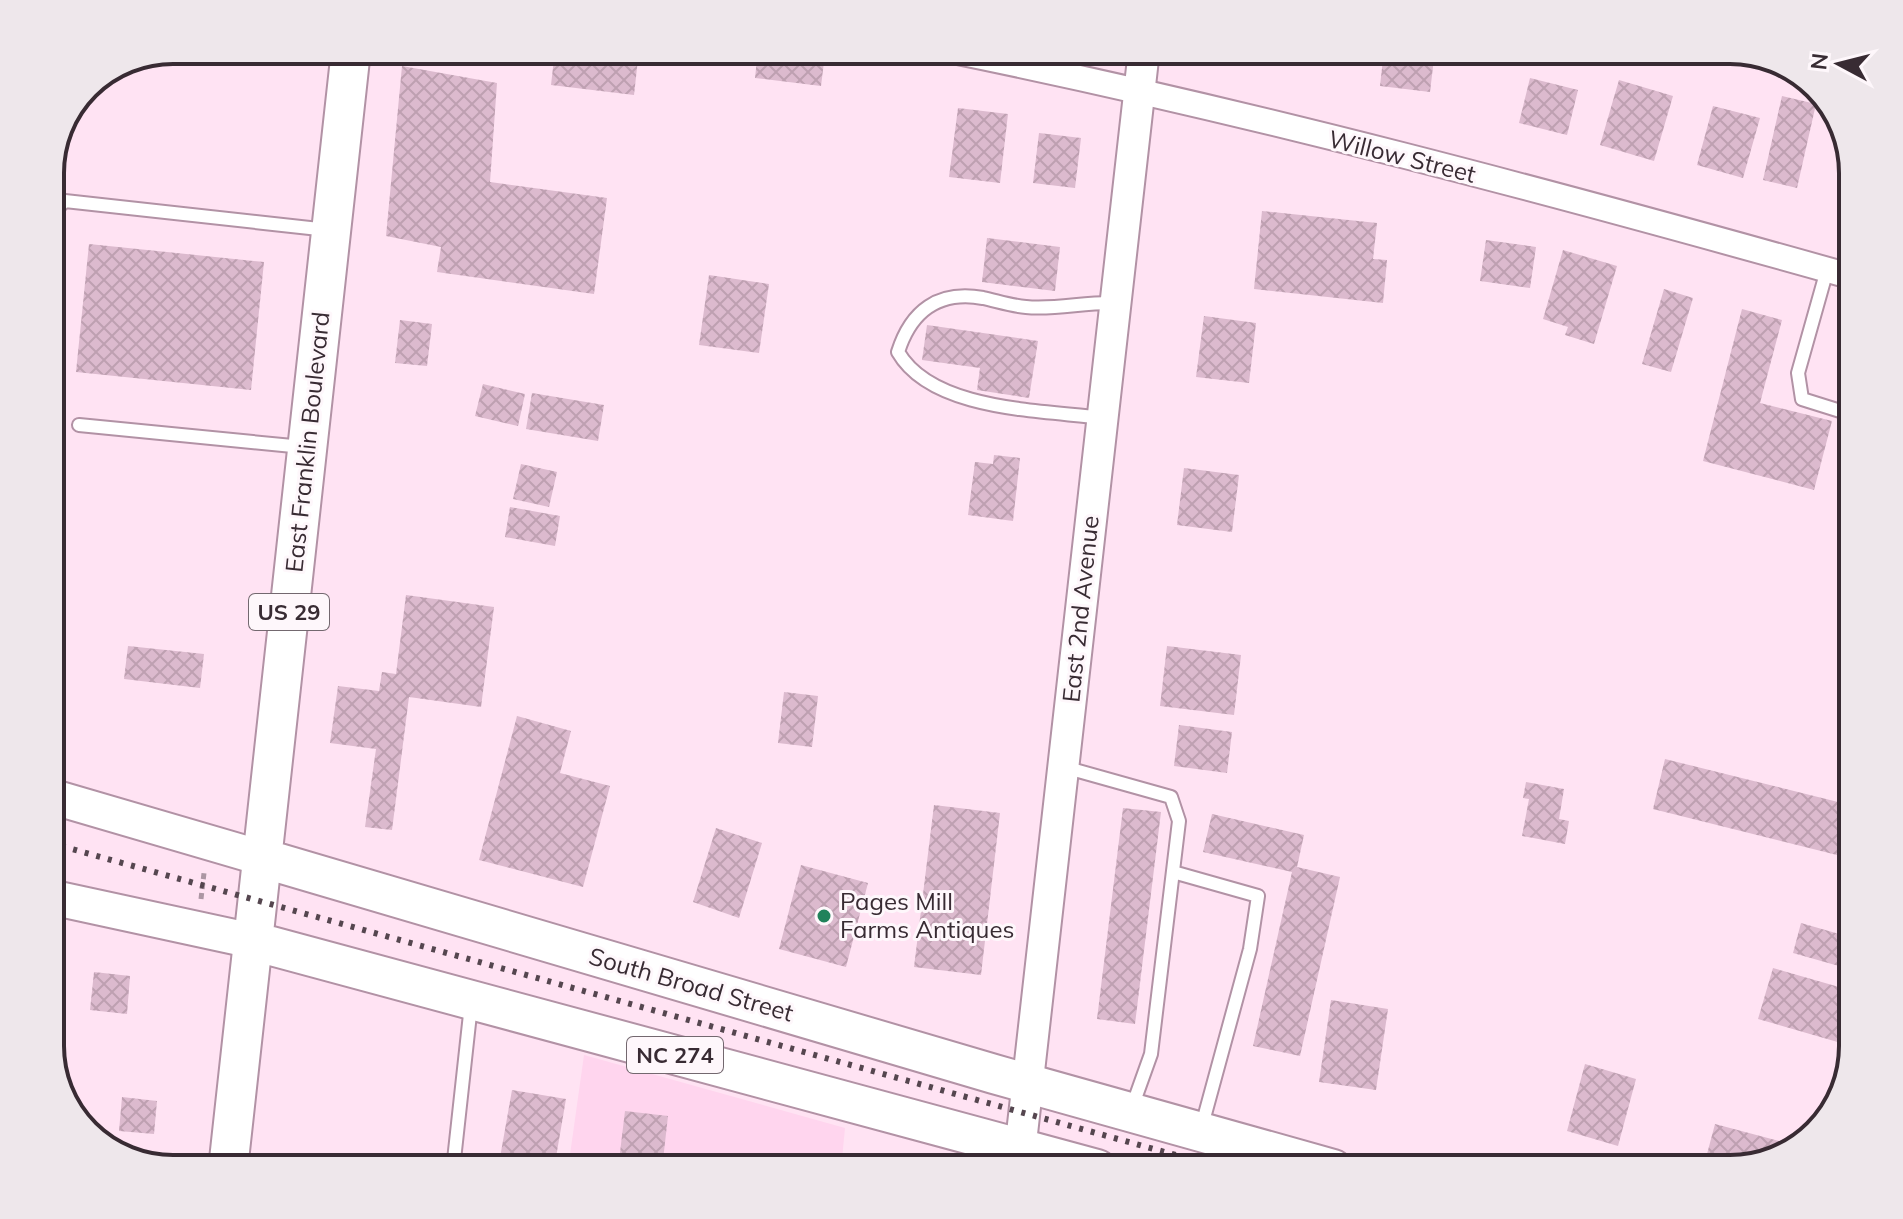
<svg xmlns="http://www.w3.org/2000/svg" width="1903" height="1219" viewBox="0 0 1903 1219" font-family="Mulish,sans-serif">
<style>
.built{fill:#ffd5ee}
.building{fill:url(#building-cross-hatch)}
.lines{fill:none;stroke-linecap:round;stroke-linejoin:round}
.service-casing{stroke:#b292a5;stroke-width:16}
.minor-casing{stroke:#b292a5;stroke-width:28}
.tertiary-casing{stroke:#b292a5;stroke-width:34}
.secondary-casing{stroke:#b292a5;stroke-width:38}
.primary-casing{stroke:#b292a5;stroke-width:42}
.path{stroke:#ac96a3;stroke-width:5;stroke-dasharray:6 4;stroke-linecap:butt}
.service{stroke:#fff;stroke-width:12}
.minor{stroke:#fff;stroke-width:24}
.tertiary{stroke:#fff;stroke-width:30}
.secondary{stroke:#fff;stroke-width:34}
.primary{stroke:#fff;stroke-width:38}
.rail{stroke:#55464f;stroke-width:6;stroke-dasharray:4 8;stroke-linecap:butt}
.poi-dot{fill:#21825b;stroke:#fef7fb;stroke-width:3}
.labels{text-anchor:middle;stroke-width:6;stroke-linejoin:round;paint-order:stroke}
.shield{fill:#fef7fb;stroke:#73686f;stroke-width:2}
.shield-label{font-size:22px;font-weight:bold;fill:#382b33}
.street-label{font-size:24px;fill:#382b33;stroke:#fef7fb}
.poi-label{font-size:24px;fill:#382b33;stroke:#fef7fb;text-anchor:start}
.rim{fill:none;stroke:#382b33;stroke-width:4}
</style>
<defs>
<pattern id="building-cross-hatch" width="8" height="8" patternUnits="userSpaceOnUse" patternTransform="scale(2)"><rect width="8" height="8" fill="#dcbace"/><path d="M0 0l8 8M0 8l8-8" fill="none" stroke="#bea0b1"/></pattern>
</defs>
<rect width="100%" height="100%" fill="#ffe3f3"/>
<path class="built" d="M 584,1055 L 845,1128 L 841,1169 L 568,1169 Z"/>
<path class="building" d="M 555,50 L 639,50 L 634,95 L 551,85 Z
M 758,50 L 825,54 L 821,86 L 755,78 Z
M 1384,50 L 1435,50 L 1430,92 L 1380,86 Z
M 402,66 L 497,83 L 490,182 L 607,198 L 594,294 L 437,272 L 441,247 L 386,236 Z
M 1530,78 L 1578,90 L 1567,135 L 1519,123 Z
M 1619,80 L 1673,96 L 1654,161 L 1600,145 Z
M 1782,96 L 1816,104 L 1797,188 L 1763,180 Z
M 1713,106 L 1760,118 L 1743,178 L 1697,165 Z
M 958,108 L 1008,114 L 1000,183 L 949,177 Z
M 1039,133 L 1081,138 L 1075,188 L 1033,183 Z
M 1262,211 L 1377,223 L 1373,259 L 1387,260 L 1383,303 L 1254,289 Z
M 987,238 L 1060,247 L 1055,291 L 982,282 Z
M 1486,240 L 1536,247 L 1530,288 L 1480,281 Z
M 89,244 L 264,262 L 251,390 L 76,372 Z
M 1563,250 L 1617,266 L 1594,344 L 1565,335 L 1568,327 L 1543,319 Z
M 709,275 L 769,284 L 759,353 L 699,345 Z
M 1664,289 L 1693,298 L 1671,372 L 1642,364 Z
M 1742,309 L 1782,320 L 1760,403 L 1832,421 L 1814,490 L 1703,461 Z
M 1204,316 L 1256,323 L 1249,383 L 1196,377 Z
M 400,320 L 432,324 L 427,366 L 395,363 Z
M 927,325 L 1038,341 L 1029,398 L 977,390 L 980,368 L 922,360 Z
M 483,384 L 525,394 L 518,426 L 475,416 Z
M 532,393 L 604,405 L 598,441 L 526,429 Z
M 994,455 L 1020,458 L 1013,521 L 968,515 L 975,462 L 993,464 Z
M 521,464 L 557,472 L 549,507 L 513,499 Z
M 1184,468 L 1239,475 L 1232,532 L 1177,525 Z
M 510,507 L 560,516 L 555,546 L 505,537 Z
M 406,595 L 494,607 L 481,707 L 409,697 L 392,830 L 365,827 L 376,749 L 330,743 L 338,686 L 379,691 L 382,672 L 396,674 Z
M 128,646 L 204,654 L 200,688 L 124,679 Z
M 1167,646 L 1241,655 L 1234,715 L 1160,706 Z
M 784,692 L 818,696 L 812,747 L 778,743 Z
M 517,716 L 571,731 L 560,773 L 610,786 L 583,887 L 479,860 Z
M 1179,725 L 1232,732 L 1227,773 L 1174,766 Z
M 1850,757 L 1853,758 L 1853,859 L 1653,809 L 1665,759 L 1838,802 Z
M 1526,782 L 1564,789 L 1559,819 L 1569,821 L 1565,844 L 1522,836 L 1529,799 L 1523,798 Z
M 934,805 L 1000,813 L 981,975 L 914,967 Z
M 1123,808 L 1161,812 L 1135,1024 L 1097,1019 Z
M 1212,814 L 1304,835 L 1297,867 L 1340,877 L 1300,1056 L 1253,1046 L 1292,872 L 1203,852 Z
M 716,828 L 762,843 L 739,918 L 693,902 Z
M 801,865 L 868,883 L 846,967 L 779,949 Z
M 1801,923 L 1853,938 L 1853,970 L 1793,953 Z
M 50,962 L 60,963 L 52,1035 L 50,1035 Z
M 1773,968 L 1853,991 L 1841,1043 L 1758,1019 Z
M 94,972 L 130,976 L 127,1014 L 90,1010 Z
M 1331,1000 L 1388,1009 L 1376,1090 L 1319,1082 Z
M 1585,1064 L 1636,1079 L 1618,1146 L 1567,1131 Z
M 512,1090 L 566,1099 L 554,1169 L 498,1169 Z
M 122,1097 L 157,1101 L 154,1134 L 119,1131 Z
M 625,1111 L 668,1116 L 662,1169 L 618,1169 Z
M 1715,1124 L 1790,1144 L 1787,1154 L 1730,1169 L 1703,1169 Z"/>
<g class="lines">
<g class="service-casing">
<path id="service" d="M 50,215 L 65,201 L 328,230
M 1827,270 L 1798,373 L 1802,399 L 1853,415
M 1103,418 C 1041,410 932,411 898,352 C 911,311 938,290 983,298 C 997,301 1012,306 1026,307 C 1055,310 1085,302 1114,303
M 79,425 L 303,447
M 1064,767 L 1171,797 L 1179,821 L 1151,1054 L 1131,1110
M 1173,872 L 1258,896 L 1250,949 L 1201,1129
M 453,1169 L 471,1005"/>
</g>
<g class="minor-casing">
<path id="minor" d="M 948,50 C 1253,112 1554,193 1853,277"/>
</g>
<g class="tertiary-casing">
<path id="tertiary" d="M 1018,1169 L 1144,50"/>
</g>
<g class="secondary-casing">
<path id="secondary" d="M 50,796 L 262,858
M 50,897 L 253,941"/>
</g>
<g class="primary-casing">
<path id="primary" d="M 262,858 L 994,1074 L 1333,1169
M 253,941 L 1097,1169
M 228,1169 L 351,50"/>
</g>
<path class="path" d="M 201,899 L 204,873"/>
<use href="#service" class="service"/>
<use href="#minor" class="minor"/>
<use href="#tertiary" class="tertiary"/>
<use href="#secondary" class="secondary"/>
<use href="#primary" class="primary"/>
<path class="rail" d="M 50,843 L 1226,1169"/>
</g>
<circle class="poi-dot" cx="824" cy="916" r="8"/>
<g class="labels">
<g class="shield">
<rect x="249" y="594" width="80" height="36" rx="6"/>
<rect x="627" y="1037" width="96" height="36" rx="6"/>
</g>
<g class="shield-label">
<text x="289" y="620">US 29</text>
<text x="675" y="1063">NC 274</text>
</g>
<g class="street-label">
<text transform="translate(1402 157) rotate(14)" y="8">Willow Street</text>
<text transform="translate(308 442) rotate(-84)" y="8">East Franklin Boulevard</text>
<text transform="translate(1081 609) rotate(-84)" y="8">East 2nd Avenue</text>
<text transform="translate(691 985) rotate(16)" y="8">South Broad Street</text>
</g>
<g class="poi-label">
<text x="840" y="910">Pages Mill<tspan x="840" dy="28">Farms Antiques</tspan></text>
</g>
</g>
<path d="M0 0H1903V1219H0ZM173 64H1730A109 109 0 0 1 1839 173V1046A109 109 0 0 1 1730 1155H173A109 109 0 0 1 64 1046V173A109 109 0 0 1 173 64Z" fill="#eee7eb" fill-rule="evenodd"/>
<path class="rim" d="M173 64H1730A109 109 0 0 1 1839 173V1046A109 109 0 0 1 1730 1155H173A109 109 0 0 1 64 1046V173A109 109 0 0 1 173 64Z"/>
<g transform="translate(1839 64) rotate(277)" stroke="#fef7fb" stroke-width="6" paint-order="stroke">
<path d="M0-6L14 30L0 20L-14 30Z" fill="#382b33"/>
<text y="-12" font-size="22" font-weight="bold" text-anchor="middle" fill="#382b33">N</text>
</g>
</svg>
